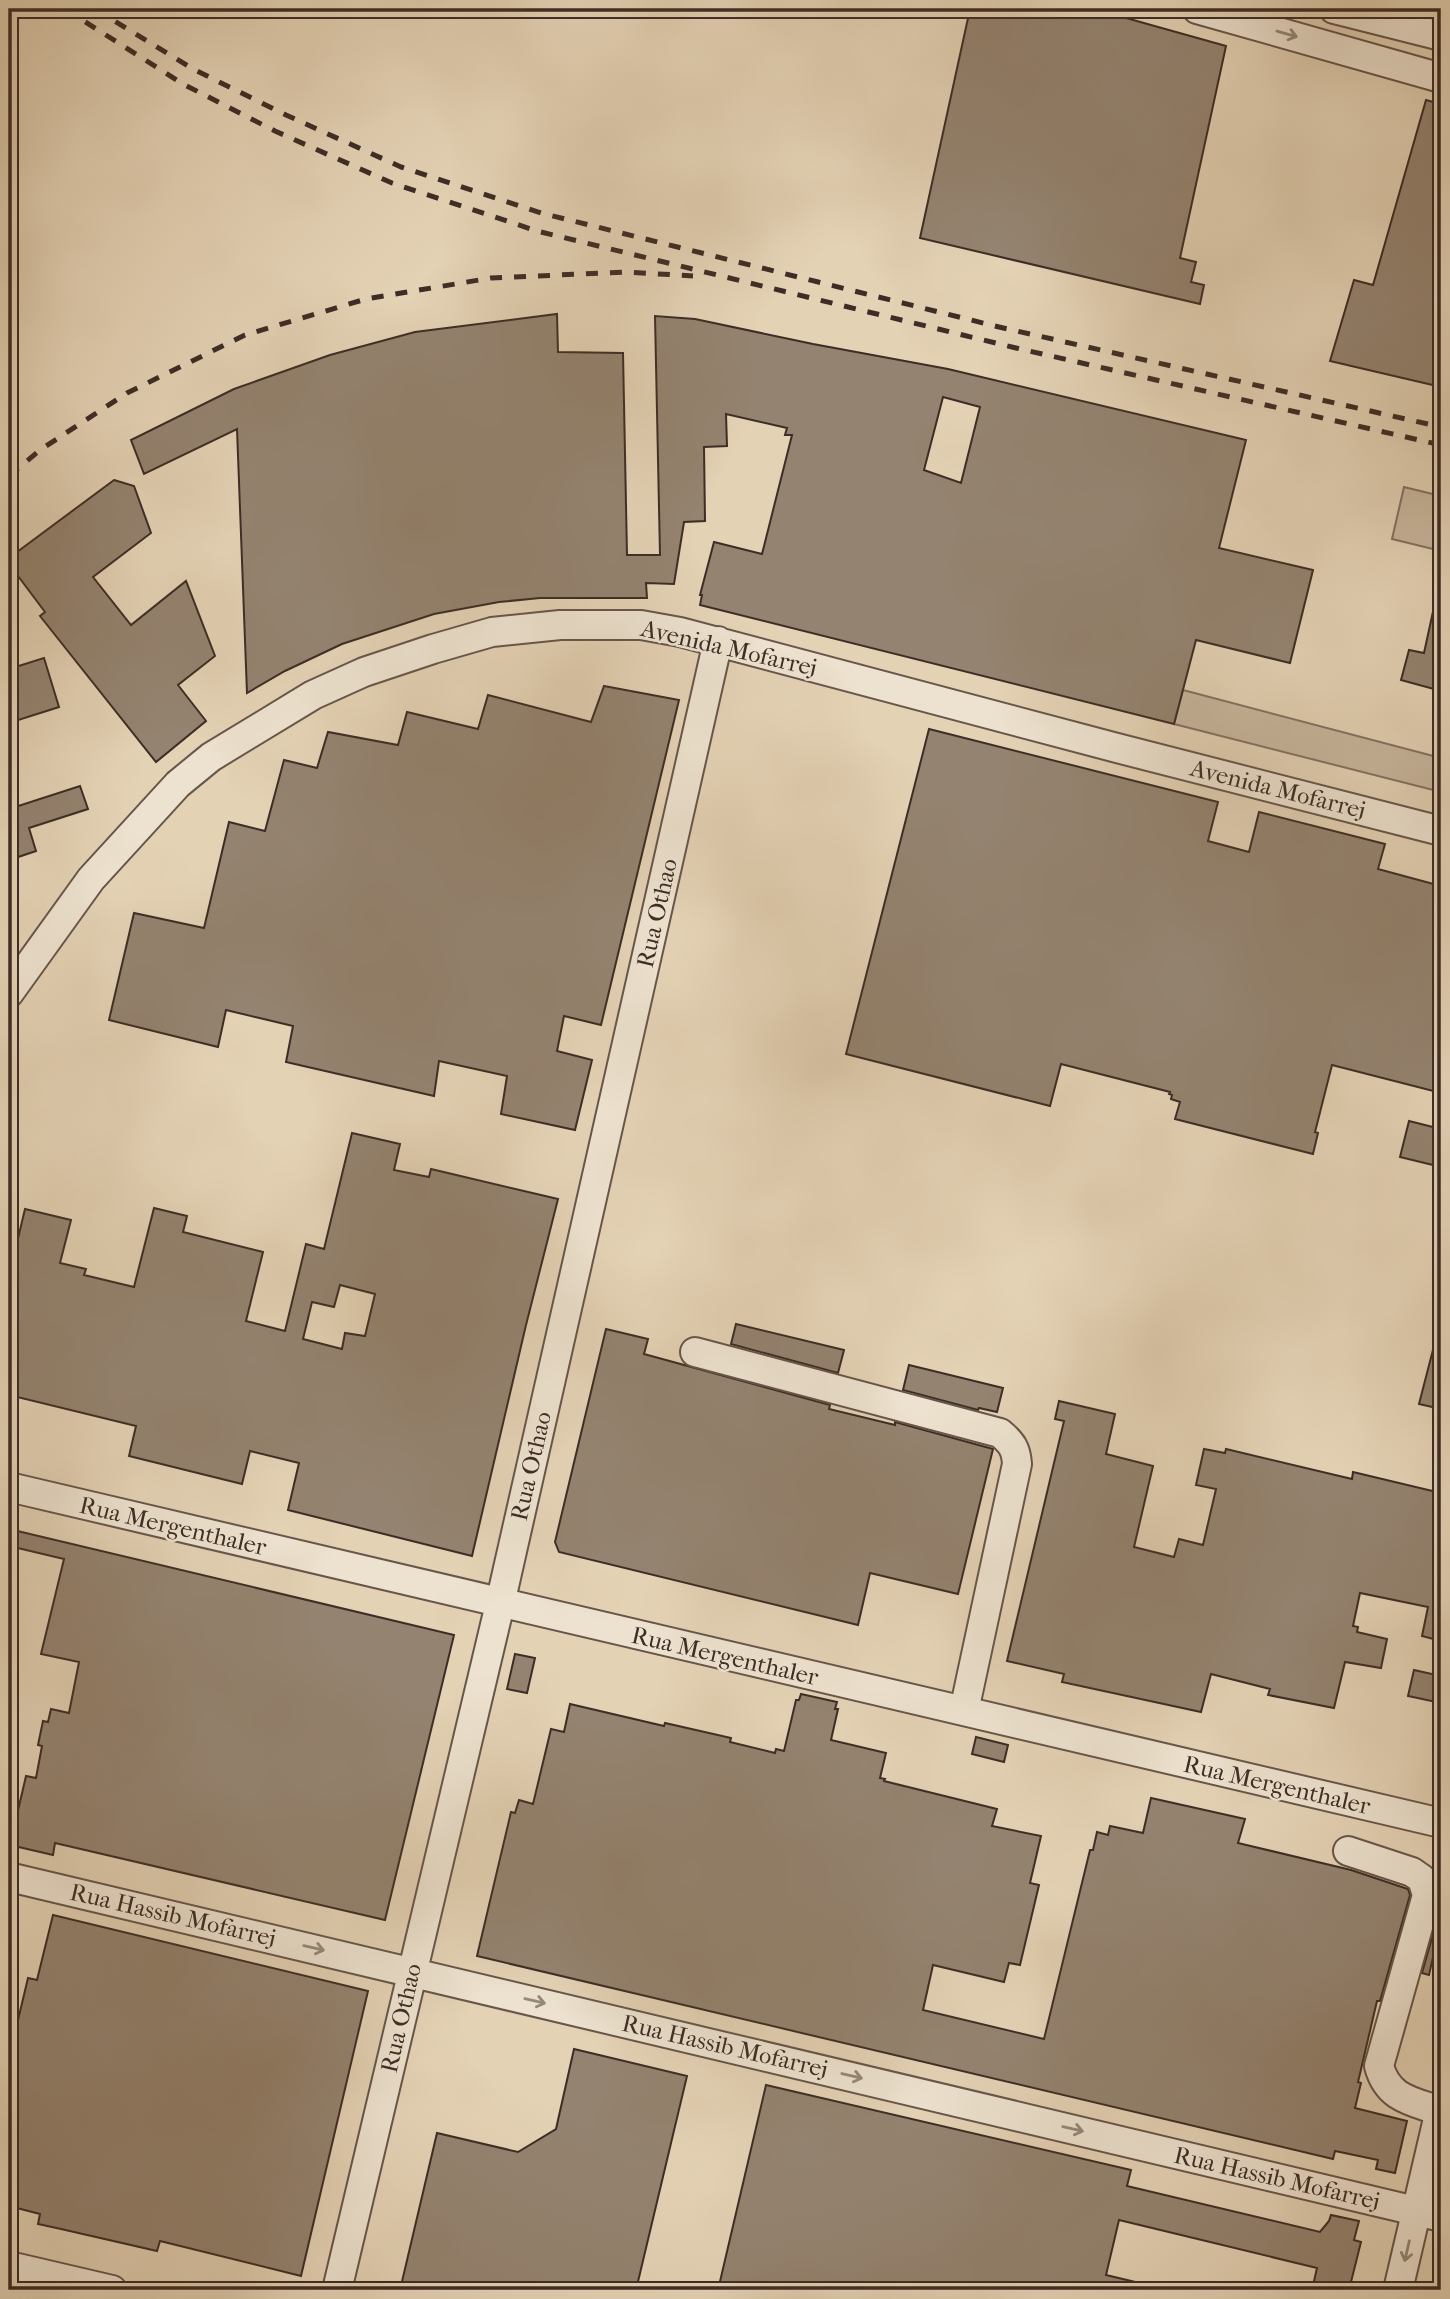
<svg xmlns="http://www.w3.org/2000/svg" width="1450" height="2299" viewBox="0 0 1450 2299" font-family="'IM FELL French Canon',serif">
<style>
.green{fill:#c8b69d;stroke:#827262;stroke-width:2}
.building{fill:#948370;stroke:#3d2d26;stroke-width:2;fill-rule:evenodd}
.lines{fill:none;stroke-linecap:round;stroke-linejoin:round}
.minor-casing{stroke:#67564a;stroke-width:32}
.minor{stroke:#ede2cf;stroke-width:28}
.rail{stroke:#3d2d26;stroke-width:5;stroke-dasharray:12 12;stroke-linecap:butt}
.oneway{stroke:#95887a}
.labels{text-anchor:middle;stroke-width:5;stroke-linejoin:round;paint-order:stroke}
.street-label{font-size:24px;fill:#3d2d26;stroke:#ede2cf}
</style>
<rect width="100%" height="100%" fill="#e4d2b5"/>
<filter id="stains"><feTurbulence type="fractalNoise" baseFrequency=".00286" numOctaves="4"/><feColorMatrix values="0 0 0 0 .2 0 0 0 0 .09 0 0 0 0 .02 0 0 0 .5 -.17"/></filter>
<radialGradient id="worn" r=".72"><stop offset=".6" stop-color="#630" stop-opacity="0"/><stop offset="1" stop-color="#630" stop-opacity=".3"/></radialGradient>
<path class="green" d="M 1404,487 L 1441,496 L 1441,551 L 1392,539 Z
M 1183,690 L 1441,758 L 1441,792 L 1174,724 Z"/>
<path class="building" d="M 970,9 L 1094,9 L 1226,46 L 1180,258 L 1196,262 L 1191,282 L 1204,285 L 1200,304 L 920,238 Z
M 1426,100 L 1441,104 L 1441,387 L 1330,361 L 1354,280 L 1373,285 Z
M 557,314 L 558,352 L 623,353 L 627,555 L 660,555 L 655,316 L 695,319 L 813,344 L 948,369 L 1246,440 L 1219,548 L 1313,570 L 1290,663 L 1196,640 L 1174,724 L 700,605 L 702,595 L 700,595 L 714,542 L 762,554 L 792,435 L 785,435 L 787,428 L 726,414 L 727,446 L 704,447 L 705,521 L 684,522 L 674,584 L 646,583 L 647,598 L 540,598 L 499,602 L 434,614 L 342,644 L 285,671 L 247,693 L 237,429 L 144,474 L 131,440 L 234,389 L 330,355 L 415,332 ZM 943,397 L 980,407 L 961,483 L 924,470 Z
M 114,480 L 134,486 L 151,533 L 93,577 L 131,625 L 186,581 L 215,656 L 178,685 L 206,721 L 156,762 L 40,616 L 45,612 L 9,564 L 9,558 Z
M 1434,607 L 1441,607 L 1441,691 L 1401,680 L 1409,650 L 1424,653 Z
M 44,658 L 59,707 L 9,723 L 9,669 Z
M 604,686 L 679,700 L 601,1025 L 564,1016 L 557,1051 L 592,1060 L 575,1130 L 501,1114 L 507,1076 L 439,1061 L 434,1096 L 286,1062 L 293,1026 L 226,1010 L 218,1047 L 109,1020 L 134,913 L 204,928 L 229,822 L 265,831 L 284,760 L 317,768 L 328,732 L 398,745 L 407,712 L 478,729 L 488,695 L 591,722 Z
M 929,729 L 1218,802 L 1208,841 L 1249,852 L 1259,812 L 1385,844 L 1378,869 L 1441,886 L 1441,1093 L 1332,1065 L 1315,1132 L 1318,1133 L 1313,1154 L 1175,1119 L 1180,1102 L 1171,1099 L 1172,1095 L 1169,1094 L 1170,1092 L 1061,1064 L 1050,1106 L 846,1054 Z
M 80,786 L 88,809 L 29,828 L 36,851 L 9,860 L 9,809 Z
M 1409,1121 L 1441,1129 L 1441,1167 L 1400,1157 Z
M 352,1133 L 400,1144 L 394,1170 L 429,1177 L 431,1169 L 558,1199 L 526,1325 L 472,1556 L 288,1510 L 299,1463 L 250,1451 L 242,1484 L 129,1456 L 136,1426 L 9,1395 L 9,1245 L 16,1247 L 25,1209 L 71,1220 L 60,1263 L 86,1269 L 84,1275 L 134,1287 L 154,1208 L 187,1216 L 183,1232 L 263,1252 L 246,1321 L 285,1331 L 306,1244 L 324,1249 ZM 340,1285 L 375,1294 L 365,1336 L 345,1333 L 342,1349 L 303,1339 L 312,1302 L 334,1307 Z
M 736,1324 L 844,1350 L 838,1373 L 731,1344 Z
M 606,1329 L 648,1339 L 644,1354 L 830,1405 L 829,1409 L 895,1425 L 895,1422 L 993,1449 L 958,1594 L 870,1573 L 858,1625 L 559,1552 L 555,1542 Z
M 1435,1342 L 1441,1342 L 1441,1409 L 1419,1404 Z
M 909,1365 L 1003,1388 L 997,1412 L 979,1408 L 978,1410 L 903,1390 Z
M 1059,1401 L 1115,1414 L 1106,1454 L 1153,1466 L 1134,1547 L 1174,1557 L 1179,1539 L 1203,1545 L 1216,1489 L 1196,1485 L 1204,1449 L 1225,1453 L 1226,1449 L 1352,1479 L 1353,1472 L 1441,1493 L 1441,1641 L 1422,1636 L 1428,1607 L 1360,1593 L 1353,1626 L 1358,1627 L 1357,1632 L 1387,1639 L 1381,1668 L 1345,1662 L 1334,1708 L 1268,1695 L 1270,1689 L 1211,1674 L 1201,1712 L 1062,1682 L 1064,1674 L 1007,1661 L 1064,1421 L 1055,1419 Z
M 9,1529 L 454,1635 L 385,1920 L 55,1843 L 53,1855 L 10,1845 L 26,1776 L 36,1778 L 42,1746 L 38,1745 L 43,1721 L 48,1722 L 51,1709 L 69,1713 L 79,1662 L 41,1654 L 64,1559 L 9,1546 Z
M 515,1654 L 535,1658 L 527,1693 L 507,1689 Z
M 1414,1670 L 1441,1676 L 1441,1703 L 1408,1696 Z
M 801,1694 L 837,1702 L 835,1709 L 838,1709 L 831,1740 L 886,1753 L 880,1778 L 885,1779 L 884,1781 L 997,1809 L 992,1826 L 1041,1836 L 1030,1883 L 1039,1885 L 1020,1965 L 1009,1963 L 1004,1982 L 933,1965 L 923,2010 L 1044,2039 L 1090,1850 L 1093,1850 L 1097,1832 L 1108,1835 L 1110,1826 L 1143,1833 L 1151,1798 L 1245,1819 L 1238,1843 L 1351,1870 L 1408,1889 L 1410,1895 L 1380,2001 L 1377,2001 L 1358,2082 L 1361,2083 L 1355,2108 L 1407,2121 L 1395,2173 L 1376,2169 L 1378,2160 L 1335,2151 L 1333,2159 L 477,1956 L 511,1812 L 515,1813 L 519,1800 L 533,1804 L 551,1729 L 564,1732 L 570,1704 L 664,1726 L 665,1723 L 731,1738 L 730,1742 L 775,1753 L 776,1749 L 784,1751 L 796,1700 L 799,1700 Z
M 976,1737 L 1008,1745 L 1004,1762 L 972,1754 Z
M 1441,1906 L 1441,1922 L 1429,1975 L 1422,1973 Z
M 53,1915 L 368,1991 L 301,2276 L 160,2241 L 157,2251 L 61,2229 L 38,2224 L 40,2214 L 9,2206 L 9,2058 L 28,1978 L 37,1980 Z
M 574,2049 L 687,2076 L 636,2290 L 400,2290 L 437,2133 L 518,2152 L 556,2129 Z
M 766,2085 L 1131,2170 L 1127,2186 L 1320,2232 L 1329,2221 L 1331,2215 L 1359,2221 L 1354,2240 L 1361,2242 L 1349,2290 L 1312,2290 L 1317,2268 L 1119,2220 L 1106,2275 L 1144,2284 L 1143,2290 L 718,2290 Z"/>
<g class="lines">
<g class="minor-casing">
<path id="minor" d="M 1197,9 L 1441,78
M 1334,9 L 1441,36
M 9,993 L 91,879 L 178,784 L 211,757 L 313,695 L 364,672 L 433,649 L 492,632 L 560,625 L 641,625 L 680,632 L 1117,748 L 1441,831
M 695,1352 L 1000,1433 C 1012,1443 1016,1449 1017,1464 L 964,1711
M 9,1487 L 1441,1823
M 1348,1851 L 1412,1872 L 1422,1879 L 1427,1895 L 1379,2066 C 1388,2099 1412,2101 1440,2111
M 9,1877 L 1441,2217
M 9,2266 L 112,2290
M 337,2290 L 500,1604 L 718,641
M 1398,2290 L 1441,2106"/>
</g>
<use href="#minor" class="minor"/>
<path class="rail" d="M 65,9 L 183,84 L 275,131 L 392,183 L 537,231 L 1016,348 L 1441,445
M 95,9 L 193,69 L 286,115 L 401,167 L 541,213 L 999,327 L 1441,427
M 9,476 L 40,450 L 127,393 L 245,335 L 366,299 L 491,278 L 626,272 L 693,276"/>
</g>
<defs><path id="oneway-shaft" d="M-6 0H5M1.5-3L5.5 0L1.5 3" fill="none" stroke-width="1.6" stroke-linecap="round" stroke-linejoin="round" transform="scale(1.75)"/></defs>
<g class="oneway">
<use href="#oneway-shaft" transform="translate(1287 34) rotate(16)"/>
<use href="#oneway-shaft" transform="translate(314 1948) rotate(13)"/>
<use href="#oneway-shaft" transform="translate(535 2001) rotate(13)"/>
<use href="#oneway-shaft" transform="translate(852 2076) rotate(13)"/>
<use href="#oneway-shaft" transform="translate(1073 2129) rotate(13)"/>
<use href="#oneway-shaft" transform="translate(1407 2251) rotate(103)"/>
</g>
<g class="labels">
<g class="street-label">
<text transform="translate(729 648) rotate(13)" y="8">Avenida Mofarrej</text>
<text transform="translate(1278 789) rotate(14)" y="8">Avenida Mofarrej</text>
<text transform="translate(657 913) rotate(-77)" y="8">Rua Othao</text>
<text transform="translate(531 1466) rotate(-77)" y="8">Rua Othao</text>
<text transform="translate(173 1526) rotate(13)" y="8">Rua Mergenthaler</text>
<text transform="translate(725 1656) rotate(13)" y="8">Rua Mergenthaler</text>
<text transform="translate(1277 1785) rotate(13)" y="8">Rua Mergenthaler</text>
<text transform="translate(173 1915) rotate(13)" y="8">Rua Hassib Mofarrej</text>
<text transform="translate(401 2018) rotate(-77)" y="8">Rua Othao</text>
<text transform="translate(725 2046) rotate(13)" y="8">Rua Hassib Mofarrej</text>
<text transform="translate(1277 2178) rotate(13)" y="8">Rua Hassib Mofarrej</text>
</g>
</g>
<rect width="1450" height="2299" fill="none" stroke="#e4d2b5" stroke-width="35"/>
<rect x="10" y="10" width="1429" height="2278" fill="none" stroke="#3d2d26" stroke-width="3.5"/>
<rect x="18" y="18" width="1415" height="2264" fill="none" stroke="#3d2d26" stroke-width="2"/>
<rect width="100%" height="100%" filter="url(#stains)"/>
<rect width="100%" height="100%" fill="url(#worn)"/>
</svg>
